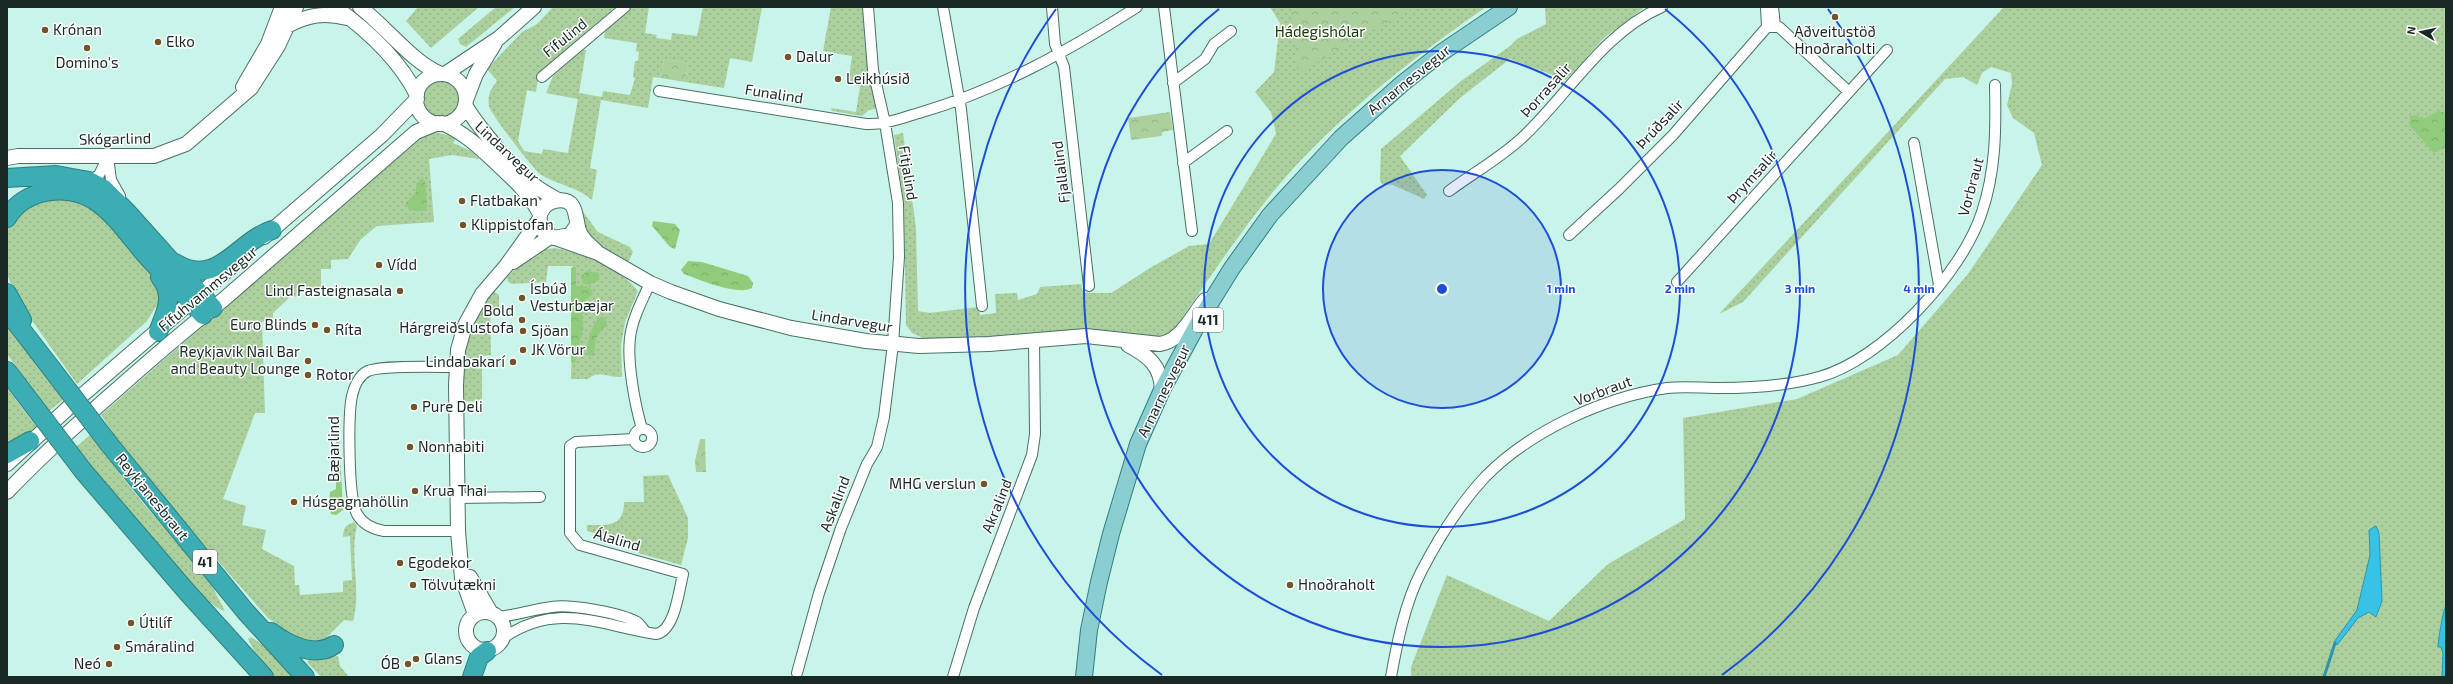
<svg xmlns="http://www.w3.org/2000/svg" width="2453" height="684" viewBox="0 0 2453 684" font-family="'Exo 2',sans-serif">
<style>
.grass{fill:url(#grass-dots)}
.forest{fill:url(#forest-crowns)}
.park{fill:url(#park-crowns)}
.water{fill:#38c2e5;stroke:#2e94ab}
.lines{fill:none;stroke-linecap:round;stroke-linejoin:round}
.stream{stroke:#2e94ab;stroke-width:3}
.street-casing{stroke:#497067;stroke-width:12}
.secondary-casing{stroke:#497067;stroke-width:16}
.primary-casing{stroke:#2f7e81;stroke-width:18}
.highway-casing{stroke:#2f7e81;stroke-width:20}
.street{stroke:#fff;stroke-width:10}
.secondary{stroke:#fff;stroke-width:14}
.primary{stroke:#8aced1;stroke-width:16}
.highway{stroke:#3cadb2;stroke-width:18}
.highway-bridge-casing{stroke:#2f7e81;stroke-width:20;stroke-linecap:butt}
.highway-bridge{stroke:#3cadb2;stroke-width:18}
.ring{fill:none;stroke:#1d4ed8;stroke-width:2}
.poi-dot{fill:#715528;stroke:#fff;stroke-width:1.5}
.labels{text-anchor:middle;stroke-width:3;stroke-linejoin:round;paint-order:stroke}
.shield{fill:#fff;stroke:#5d6866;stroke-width:1}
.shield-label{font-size:14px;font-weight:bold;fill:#182825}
.poi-label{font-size:15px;fill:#182825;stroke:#fff;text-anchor:start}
.park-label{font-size:15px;fill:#123700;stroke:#fff}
.street-label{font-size:15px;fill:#182825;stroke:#fff}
.centre{fill:#1d4ed8;stroke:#fff;stroke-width:2}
.ring-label{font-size:12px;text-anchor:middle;font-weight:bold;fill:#1d4ed8;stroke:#fff;stroke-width:3;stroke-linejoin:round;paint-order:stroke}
</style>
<defs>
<pattern id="grass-dots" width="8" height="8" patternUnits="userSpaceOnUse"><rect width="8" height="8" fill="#abd09e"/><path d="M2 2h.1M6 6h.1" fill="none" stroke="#92b388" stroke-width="1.8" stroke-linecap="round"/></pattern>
<pattern id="forest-crowns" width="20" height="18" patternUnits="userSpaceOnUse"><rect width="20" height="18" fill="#91cb7c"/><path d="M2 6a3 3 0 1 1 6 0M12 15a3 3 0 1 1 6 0" fill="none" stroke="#7cae6b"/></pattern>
<pattern id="park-crowns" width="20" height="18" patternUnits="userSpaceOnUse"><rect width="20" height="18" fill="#abd09e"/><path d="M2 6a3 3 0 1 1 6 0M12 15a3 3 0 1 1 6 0" fill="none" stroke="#92b388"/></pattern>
</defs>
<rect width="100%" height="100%" fill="#c9f4e9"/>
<path class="grass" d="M 418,7 L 479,7 L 431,48 L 406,21 Z
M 496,7 L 515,7 L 466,47 L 460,44 L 458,39 Z
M 553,7 L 615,7 L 539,73 L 536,92 L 527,90 L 518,141 L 524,151 L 542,154 L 543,149 L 568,153 L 578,99 L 546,93 L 553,76 L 582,50 L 586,50 L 579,93 L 602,97 L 603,91 L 630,95 L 635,78 L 633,77 L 635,61 L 638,61 L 639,52 L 636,51 L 637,43 L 604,38 L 605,30 L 632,7 L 649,7 L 645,33 L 657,35 L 656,38 L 671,40 L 672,33 L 697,36 L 703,7 L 762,7 L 752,62 L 730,58 L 724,88 L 685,82 L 688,63 L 664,59 L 661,78 L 653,77 L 648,108 L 601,100 L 590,168 L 597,170 L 592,200 C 576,186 557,185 540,174 C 533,169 490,113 489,106 C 487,95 491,89 497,81 L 487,69 L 522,32 L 537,24 Z
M 831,7 L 863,7 L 865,47 L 876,106 L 875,109 L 869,110 L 862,116 L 832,111 L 831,108 L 856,112 L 860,86 L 848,84 L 852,56 L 823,51 Z
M 1270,7 L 1486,7 C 1421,52 1359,100 1304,157 C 1254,209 1214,272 1173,331 L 1163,338 L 923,338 L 912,333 L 906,325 L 904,205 L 894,135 L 903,133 L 916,228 L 918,311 L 930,313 L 978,307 L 980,315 L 996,313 L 995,294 L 1017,293 L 1018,300 L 1037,294 L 1040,287 L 1081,284 L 1083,293 L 1111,293 L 1150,268 L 1189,246 L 1209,244 L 1276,134 L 1271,112 L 1255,92 L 1274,72 L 1280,23 Z
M 1545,7 L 1645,7 L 1605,37 L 1566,80 L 1510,59 L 1460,98 L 1400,156 L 1427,195 L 1424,199 L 1393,185 L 1382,184 L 1380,180 L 1381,149 L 1461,81 L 1510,46 L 1517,39 L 1546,24 Z
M 2004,7 L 2446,7 L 2446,677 L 1411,677 L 1411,667 L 1447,575 L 1549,621 L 1608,564 L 1685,519 L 1683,418 L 1797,399 L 1898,355 L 1968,274 L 2042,165 L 2034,133 L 2013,118 L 2007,105 L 2012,84 L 2011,73 L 1991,67 L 1982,73 L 1977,85 L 1963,77 L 1945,79 L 1743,302 L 1719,314 Z
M424 99a18 18 0 1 1 36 0a18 18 0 1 1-36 0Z
M 435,132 L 456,137 L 453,143 L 471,151 L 479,159 L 452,155 L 429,159 L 434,222 L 377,226 L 361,239 L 348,259 L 331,260 L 331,269 L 321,269 L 321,289 L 300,289 L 300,296 L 290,297 L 273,313 L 273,321 L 262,322 L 265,413 L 255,413 L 223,499 L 246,506 L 242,525 L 266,530 L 262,549 L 294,566 L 295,585 L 299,585 L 300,595 L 343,592 L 343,581 L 352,580 L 350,536 L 343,537 C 343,528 346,525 354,522 L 357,526 C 349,558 362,590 353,621 L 344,620 L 327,637 L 331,643 L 330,645 L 296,638 L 268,618 L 175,512 L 116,438 L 101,415 L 409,145 L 426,134 Z
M 77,198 L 102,214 L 161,284 L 160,300 L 147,321 L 77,384 L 26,312 L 13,289 L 7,274 L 7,232 L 11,222 L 36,200 Z
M 575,201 L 598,232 L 630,247 L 633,252 L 626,267 L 604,254 L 585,229 L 582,212 Z
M 555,248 C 584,254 619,267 638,291 L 625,322 L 621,345 L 622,377 C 609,378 599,369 588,379 L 571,379 L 573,266 L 548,266 L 546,282 L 512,284 L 508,282 L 507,277 C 523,262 532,250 555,248 Z
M 493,291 L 499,295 L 499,308 L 490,308 L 491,355 L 482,356 L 482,402 L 462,401 C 463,355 464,330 493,291 Z
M 7,325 L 63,400 L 49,411 L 7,354 Z
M 7,388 L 39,430 L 7,451 Z
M 90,435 L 142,502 L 207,576 L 225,611 C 200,607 98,474 76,447 Z
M 668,475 L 688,518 L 688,538 L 681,565 L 638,553 L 640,546 L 587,531 L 587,525 C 606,525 624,528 624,502 L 644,502 L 643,476 Z
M 251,637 L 271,650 L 296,677 L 273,677 L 260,662 L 248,639 Z
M 316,653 L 338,656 L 340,666 L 349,677 L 321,677 L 307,662 Z"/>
<path class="forest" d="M 2439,111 L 2446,113 L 2446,147 L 2434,153 L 2410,126 L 2410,116 L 2416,115 L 2423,119 Z
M 422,178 L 425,181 L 427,206 L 425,211 L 409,210 L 406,203 L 416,192 L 416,184 Z
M 653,221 L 675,224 L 680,230 L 675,249 L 670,247 L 652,226 Z
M 688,261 L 702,262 L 748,276 L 753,283 L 752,288 C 738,296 700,280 684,274 L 681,270 Z
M 574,266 L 576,268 L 576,286 L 586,286 L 592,290 L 593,294 C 590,297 586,299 584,302 C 580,309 584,320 583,328 C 581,335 577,360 574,364 L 571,361 L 571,268 Z
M 587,271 L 599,273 L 599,280 L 588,285 L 583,283 L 581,276 Z
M 603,316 L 607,323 L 596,338 L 594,355 L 588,356 C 585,346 592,320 603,316 Z
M 336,434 L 339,436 L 343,510 L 336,515 L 331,514 L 329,506 L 330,492 L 336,489 Z"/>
<path class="park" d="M 1291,7 L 1415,7 L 1298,73 Z
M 664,59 L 688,63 L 685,82 L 661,78 Z
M 1170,112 L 1173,130 L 1162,132 L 1162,136 L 1131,140 L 1128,118 Z
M 700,439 L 705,439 L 706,472 L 696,472 L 695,461 Z"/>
<path class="water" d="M 2376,526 L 2379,533 L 2382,601 L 2376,617 L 2369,612 L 2358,618 L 2337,645 L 2334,642 L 2357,610 L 2370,555 L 2369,530 Z
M 2446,606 L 2446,677 L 2442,677 L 2443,653 L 2441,647 L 2438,647 C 2438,642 2443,609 2446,606 Z"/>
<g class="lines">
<path class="stream" d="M 2324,677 L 2335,643"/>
<g class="street-casing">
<path id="street" d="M 943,7 L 961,109 L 982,306
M 1052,7 L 1055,44 L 1064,67 L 1089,286
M 1164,7 L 1192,231
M 1766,7 L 1767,27
M 1773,7 L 1775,26
M 542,77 L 625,7
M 1173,83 L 1205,59 L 1214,44 L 1231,31
M 659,91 L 866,124 C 884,125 901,118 919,113 C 998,90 1068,51 1137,7
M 1914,143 L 1939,285
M 108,157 L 111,180 L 120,196
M 1183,163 L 1227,131
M 89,181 L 99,175 L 108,157
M 1449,191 C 1473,173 1504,156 1525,135 C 1569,93 1604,32 1662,7
M 1569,235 L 1619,189 L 1673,135 L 1767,27 L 1779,27 L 1849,92
M 1677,282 L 1887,50
M 457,367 C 439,367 381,365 368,371 C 359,375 354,387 352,396 C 348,415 348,498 357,514 C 363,525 373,529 384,531 L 458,531
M634 438a9 9 0 1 1 18 0a9 9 0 1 1-18 0Z
M 642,429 C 635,405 627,363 630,338 C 632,319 642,301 650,283
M 457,498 L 540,497
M 498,617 C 517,615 534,609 552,607 C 571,604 620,613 637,622 C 640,624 642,628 645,631
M 503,638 C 557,601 599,625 656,634 C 675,631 679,590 683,574 L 580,545 L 570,533 L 570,446 L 576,442 L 634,439
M 797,673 L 819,593 L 841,528 L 867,464 L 877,447 L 884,417 L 893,344 L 899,257 L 898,203 L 885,123 L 873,70 L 868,7
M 953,677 L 974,608 L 1032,455 L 1035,434 L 1034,341
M 1391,677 C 1397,643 1405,603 1421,572 C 1438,539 1460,504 1485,477 C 1530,431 1604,397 1667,388 C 1684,386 1702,388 1719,388 C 1752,388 1787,386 1819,377 C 1882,360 1962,274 1982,212 C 1996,170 1996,129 1995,85"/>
</g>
<g class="secondary-casing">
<path id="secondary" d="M 335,7 C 367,30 399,59 417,95
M 360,7 C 387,28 412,62 441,74
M 287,26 C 308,15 324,12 347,18
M 445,74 L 499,38 L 534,7
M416 99a25 25 0 1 1 50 0a25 25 0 1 1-50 0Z
M 243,87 L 268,44 L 282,7
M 466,100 L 476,74 L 495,43
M 465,105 C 474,121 486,134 497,148 C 518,174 529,184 558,200
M 442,123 C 464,133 477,145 494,161 C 512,178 529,192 540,214
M 7,158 L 18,156 L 154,156 L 186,144 L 251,88 L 278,46 L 296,7
M 577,225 L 570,235 L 554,238 L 542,230 C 540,224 538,218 541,212 C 544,206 549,202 555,201 C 580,196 574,221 580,233 C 583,240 591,246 596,251
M 264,237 L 382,135 L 417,99
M 558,239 L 598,253 L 650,283 L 671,292 L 719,309 L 791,328 L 866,341 L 919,346 L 989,344 L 1086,336 L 1160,344 C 1181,341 1192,316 1205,300
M 513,262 L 550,237
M 1128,345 C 1149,356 1161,366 1162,390
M 7,464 L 79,398 L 243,257
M 7,492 C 44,453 83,419 123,384 C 156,355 188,327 223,300 L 416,132 L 438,123
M 470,577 L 491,613
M466 631a19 19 0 1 1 38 0a19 19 0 1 1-38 0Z
M 475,614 L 462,578 L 458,531 L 456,385 L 458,350 L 465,325 L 482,294 L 506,266 L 539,220"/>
</g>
<g class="primary-casing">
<path id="primary" d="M 1084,677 L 1089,630 L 1099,582 L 1111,534 L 1138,444 L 1162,390 L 1201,318 L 1232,268 L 1270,215 L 1341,138 L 1403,83 L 1441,53 L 1509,7"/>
</g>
<g class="highway-casing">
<path id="highway" d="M 7,178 L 56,175 L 89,181 L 104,189 L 126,211 L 213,308
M 7,218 C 24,189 66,183 94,200 C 114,213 129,235 144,253 C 163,274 184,294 203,315
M 175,263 C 218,289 236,242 272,230
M 7,293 L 22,320
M 7,311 L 51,368
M 158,332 C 166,312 175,295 160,277
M 7,371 L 17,384
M 109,444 L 245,611 L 305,677
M 7,454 L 30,441
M 84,472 L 187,592 L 264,677
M 271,632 C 288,645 314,658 334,645
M 472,677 L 479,657 L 487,651"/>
</g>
<use href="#street" class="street"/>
<use href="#secondary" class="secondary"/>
<use href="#primary" class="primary"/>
<use href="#highway" class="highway"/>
<g class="highway-bridge-casing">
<path id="highway-bridge" d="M 51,368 L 109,444
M 17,384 L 84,472"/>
</g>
<use href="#highway-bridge" class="highway-bridge"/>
</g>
<circle cx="1442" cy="289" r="119" fill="#1d4ed8" fill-opacity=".12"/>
<g class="ring">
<circle cx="1442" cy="289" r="119"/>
<circle cx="1442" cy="289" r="238"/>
<path d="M1665 9A358 358 0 1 1 1219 9"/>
<path d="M1162 675A477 477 0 0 1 1056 9M1828 9A477 477 0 0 1 1722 675"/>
</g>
<g class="poi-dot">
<circle cx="1835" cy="17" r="4"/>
<circle cx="45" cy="30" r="4"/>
<circle cx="158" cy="42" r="4"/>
<circle cx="87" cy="48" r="4"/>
<circle cx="788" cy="57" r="4"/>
<circle cx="838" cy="79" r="4"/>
<circle cx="462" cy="201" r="4"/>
<circle cx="463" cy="225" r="4"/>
<circle cx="379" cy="265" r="4"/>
<circle cx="400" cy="291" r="4"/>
<circle cx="522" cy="298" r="4"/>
<circle cx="522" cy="320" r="4"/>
<circle cx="315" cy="325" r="4"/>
<circle cx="327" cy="330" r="4"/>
<circle cx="523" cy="331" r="4"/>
<circle cx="523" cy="350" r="4"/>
<circle cx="308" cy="361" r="4"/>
<circle cx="513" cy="362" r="4"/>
<circle cx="308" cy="375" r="4"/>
<circle cx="414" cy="407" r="4"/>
<circle cx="410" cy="447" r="4"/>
<circle cx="984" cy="484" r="4"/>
<circle cx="415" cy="491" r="4"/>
<circle cx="294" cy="502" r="4"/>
<circle cx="400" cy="563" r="4"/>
<circle cx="413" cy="585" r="4"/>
<circle cx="1290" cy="585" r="4"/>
<circle cx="131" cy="623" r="4"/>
<circle cx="117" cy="647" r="4"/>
<circle cx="416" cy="659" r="4"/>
<circle cx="109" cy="664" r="4"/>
<circle cx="408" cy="664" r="4"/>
</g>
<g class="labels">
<g class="shield">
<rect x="1193" y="308" width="30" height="24" rx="3"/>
<rect x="193" y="550" width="24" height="24" rx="3"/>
</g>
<g class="shield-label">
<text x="1208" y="325">411</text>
<text x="205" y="567">41</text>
</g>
<g class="poi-label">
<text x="53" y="35">Krónan</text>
<text x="1835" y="37" text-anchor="middle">Aðveitustöð<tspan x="1835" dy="17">Hnoðraholti</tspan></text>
<text x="166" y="47">Elko</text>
<text x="796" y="62">Dalur</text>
<text x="87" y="68" text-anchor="middle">Domino's</text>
<text x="846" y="84">Leikhúsið</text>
<text x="470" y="206">Flatbakan</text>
<text x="471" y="230">Klippistofan</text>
<text x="387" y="270">Vídd</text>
<text x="530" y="294">Ísbúð<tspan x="530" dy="17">Vesturbæjar</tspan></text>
<text x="392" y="296" text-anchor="end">Lind Fasteignasala</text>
<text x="514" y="316" text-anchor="end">Bold<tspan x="514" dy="17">Hárgreiðslustofa</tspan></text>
<text x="307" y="330" text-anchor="end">Euro Blinds</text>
<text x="335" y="335">Ríta</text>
<text x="531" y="336">Sjöan</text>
<text x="531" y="355">JK Vörur</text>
<text x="300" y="357" text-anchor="end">Reykjavik Nail Bar<tspan x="300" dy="17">and Beauty Lounge</tspan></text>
<text x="505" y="367" text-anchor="end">Lindabakarí</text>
<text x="316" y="380">Rotor</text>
<text x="422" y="412">Pure Deli</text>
<text x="418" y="452">Nonnabiti</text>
<text x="976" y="489" text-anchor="end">MHG verslun</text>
<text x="423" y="496">Krua Thai</text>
<text x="302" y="507">Húsgagnahöllin</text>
<text x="408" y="568">Egodekor</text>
<text x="421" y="590">Tölvutækni</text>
<text x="1298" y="590">Hnoðraholt</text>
<text x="139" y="628">Útilíf</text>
<text x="125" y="652">Smáralind</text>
<text x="424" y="664">Glans</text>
<text x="101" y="669" text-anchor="end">Neó</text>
<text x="400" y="669" text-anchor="end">ÓB</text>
</g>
<g class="park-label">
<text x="1320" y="37">Hádegishólar</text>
</g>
<g class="street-label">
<text transform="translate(565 38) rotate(-39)" y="5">Fífulind</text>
<text transform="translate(1409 80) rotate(-39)" y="5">Arnarnesvegur</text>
<text transform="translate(1546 90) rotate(-48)" y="5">Þorrasalir</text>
<text transform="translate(774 94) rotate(9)" y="5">Funalind</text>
<text transform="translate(1660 124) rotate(-47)" y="5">Þrúðsalir</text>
<text transform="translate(115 139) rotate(-1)" y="5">Skógarlind</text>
<text transform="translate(507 152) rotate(43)" y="5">Lindarvegur</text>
<text transform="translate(1061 172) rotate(-97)" y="5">Fjallalind</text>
<text transform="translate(908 173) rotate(81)" y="5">Fitjalind</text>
<text transform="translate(1752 177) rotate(-48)" y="5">Þrymsalir</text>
<text transform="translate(1971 187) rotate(-75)" y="5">Vorbraut</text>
<text transform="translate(208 289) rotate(-40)" y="5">Fífuhvammsvegur</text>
<text transform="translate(852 321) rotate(9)" y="5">Lindarvegur</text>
<text transform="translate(1164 391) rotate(-64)" y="5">Arnarnesvegur</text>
<text transform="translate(1603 391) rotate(-20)" y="5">Vorbraut</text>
<text transform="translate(334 449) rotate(-90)" y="5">Bæjarlind</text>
<text transform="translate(152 497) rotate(51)" y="5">Reykjanesbraut</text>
<text transform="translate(835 504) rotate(-69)" y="5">Askalind</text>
<text transform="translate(997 506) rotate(-68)" y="5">Akralind</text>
<text transform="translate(617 540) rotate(16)" y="5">Álalind</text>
</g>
</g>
<circle cx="1442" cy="289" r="6" class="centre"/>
<g class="ring-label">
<text x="1561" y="293">1 min</text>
<text x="1680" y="293">2 min</text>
<text x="1800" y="293">3 min</text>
<text x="1919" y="293">4 min</text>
</g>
<rect width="2453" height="684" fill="none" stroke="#182825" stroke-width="16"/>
<g transform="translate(2421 32) rotate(279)" stroke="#ffffff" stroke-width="3" paint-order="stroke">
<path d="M0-3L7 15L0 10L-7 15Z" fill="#182825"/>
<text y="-6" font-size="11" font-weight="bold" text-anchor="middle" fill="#182825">N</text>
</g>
</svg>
